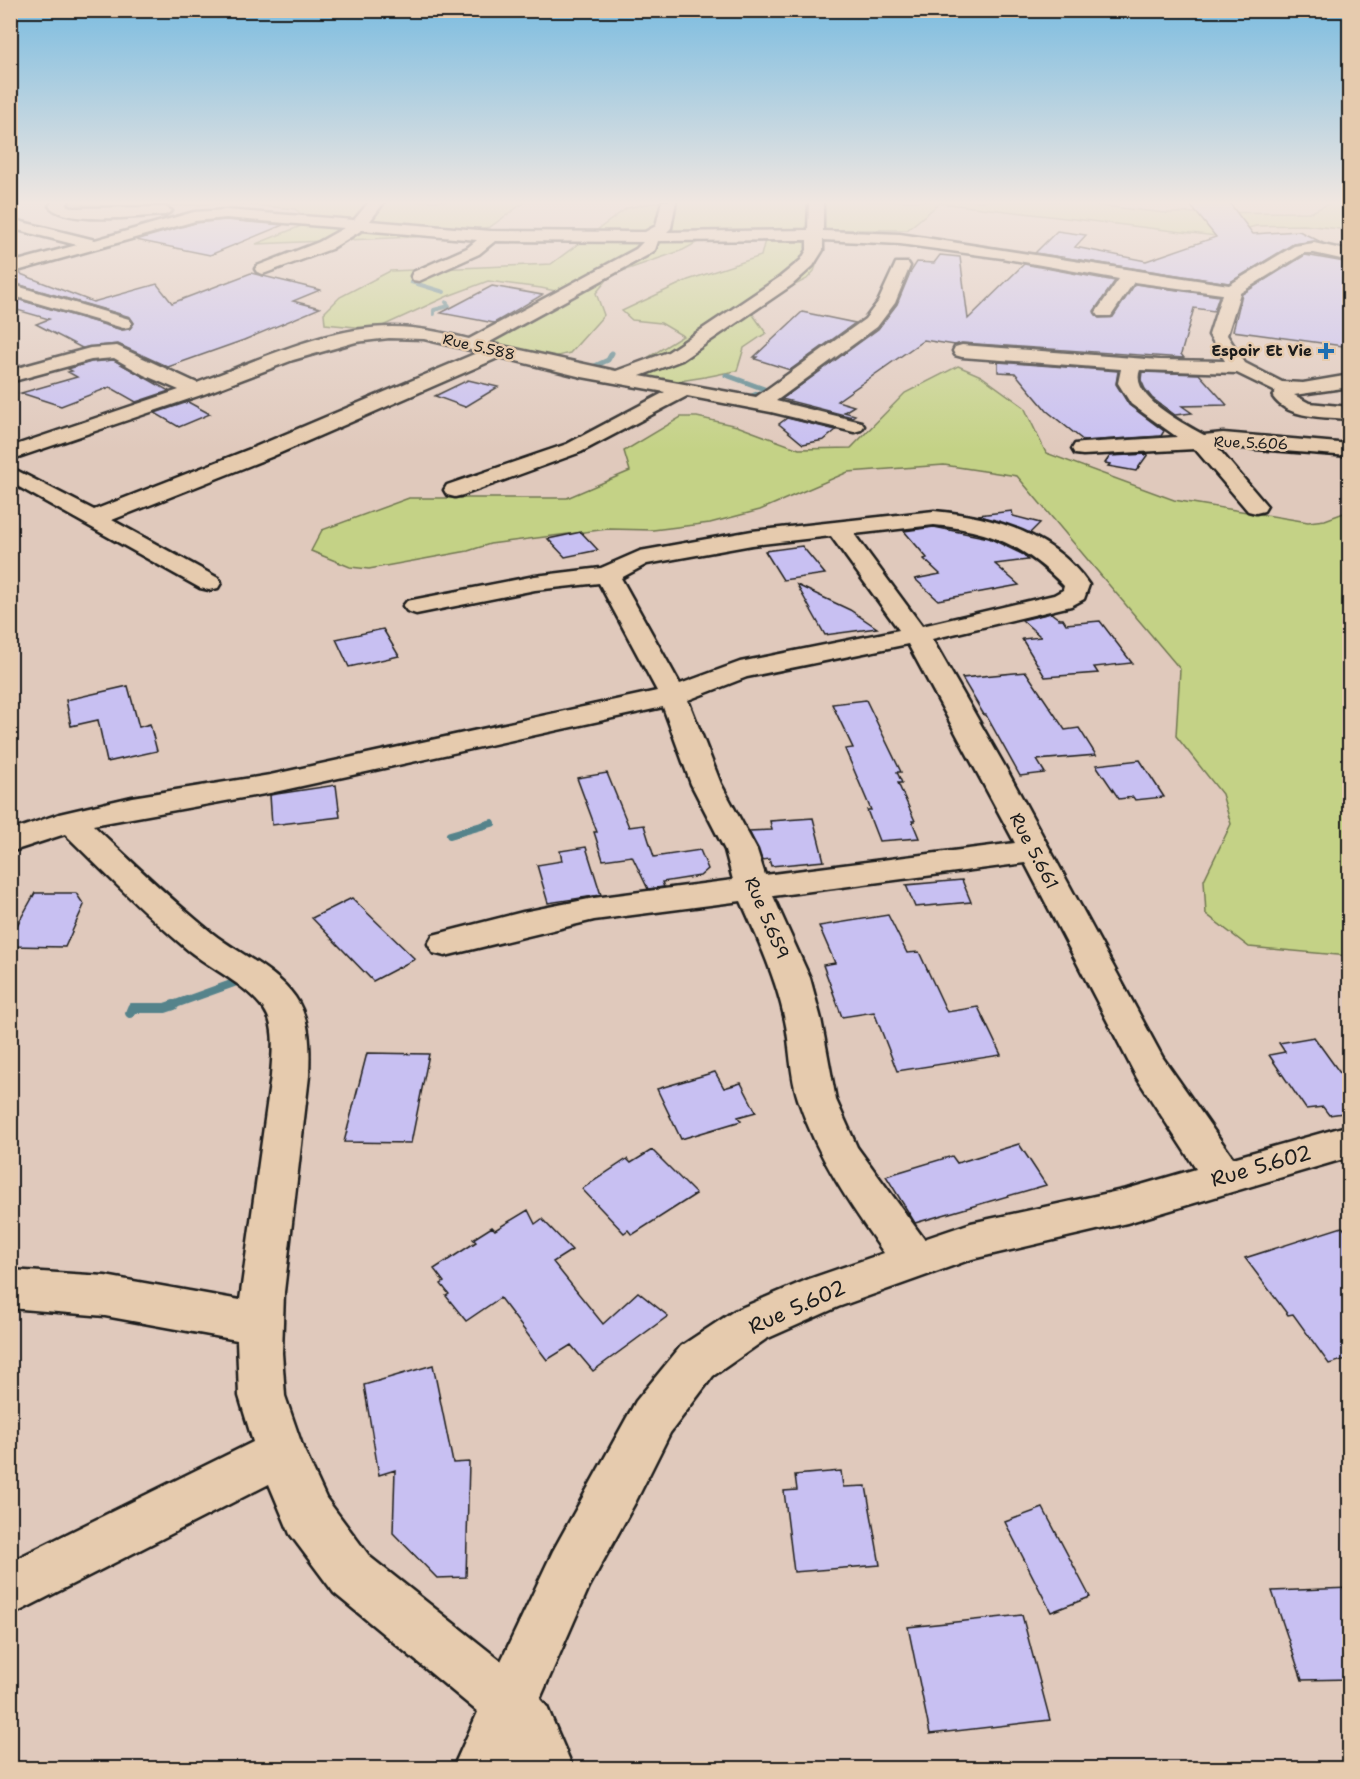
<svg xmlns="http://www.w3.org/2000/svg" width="1360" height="1779" viewBox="0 0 1360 1779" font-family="'Shantell Sans',sans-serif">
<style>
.green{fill:#c4d286;stroke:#707751;stroke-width:1.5}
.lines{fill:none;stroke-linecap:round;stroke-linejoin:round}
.stream-far3{stroke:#54838b;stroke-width:4}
.stream-far2{stroke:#54838b;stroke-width:5}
.stream-far1{stroke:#54838b;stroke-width:8}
.stream{stroke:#54838b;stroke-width:10}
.building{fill:#c8c0f2;stroke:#1c1c1c;stroke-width:1.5}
.street-casing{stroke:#1c1c1c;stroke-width:5}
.street{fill:#e6cbae;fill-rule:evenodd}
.poi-dot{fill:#1f6fb2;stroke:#e6cbae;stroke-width:2}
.labels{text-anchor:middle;stroke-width:5;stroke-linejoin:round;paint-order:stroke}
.far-street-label{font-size:15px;fill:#1c1c1c;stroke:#e6cbae}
.far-poi-label{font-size:15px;font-weight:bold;fill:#1c1c1c;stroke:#e6cbae;text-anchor:end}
.street-label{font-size:18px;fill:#1c1c1c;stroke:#e6cbae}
.near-street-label{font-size:21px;fill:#1c1c1c;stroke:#e6cbae}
</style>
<rect width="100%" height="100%" fill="#e0c9bc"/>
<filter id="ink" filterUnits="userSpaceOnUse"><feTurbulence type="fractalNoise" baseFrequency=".0167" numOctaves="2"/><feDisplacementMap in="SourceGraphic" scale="12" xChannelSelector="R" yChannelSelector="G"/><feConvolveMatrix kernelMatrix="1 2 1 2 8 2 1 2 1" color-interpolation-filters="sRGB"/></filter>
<g filter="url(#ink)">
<path class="green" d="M 44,201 L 526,201 L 490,227 L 414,237 L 256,244 L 311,222 L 295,209 L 230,203 L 128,208 Z
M 662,201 L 1057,201 L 1166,213 L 1312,212 L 1334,201 L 1349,201 L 1349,230 L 1304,225 L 1256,226 L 1216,236 L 940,203 L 907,230 L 829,230 L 814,271 L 807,279 L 791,287 L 768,292 L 749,309 L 766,333 L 744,348 L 737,371 C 703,376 656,392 626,371 L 683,336 L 661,323 L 632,320 L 622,311 L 688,280 L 761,256 L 765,240 L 707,237 L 683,250 L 611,275 L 596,293 L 604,315 L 570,353 L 545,359 L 485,347 L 487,335 L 570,294 L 541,288 L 488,281 L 448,296 L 376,329 L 325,324 L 324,313 L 340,297 L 390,271 L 551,264 L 627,208 Z
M 958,366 L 981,376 L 1024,407 L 1046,453 L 1174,500 L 1308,522 L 1325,520 L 1349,511 L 1349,573 L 1344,575 L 1350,587 L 1349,956 L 1249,947 L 1206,914 L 1204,880 L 1231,824 L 1222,794 L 1176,736 L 1180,669 L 1017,476 L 944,465 L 848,472 L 760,510 L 710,523 L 653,530 L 608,529 L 490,544 L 468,551 L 369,569 L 350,567 L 311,551 L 322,530 L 409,498 L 567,498 L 630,471 L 624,451 L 681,417 L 697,417 L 737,426 L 799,449 L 851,448 L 905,393 Z"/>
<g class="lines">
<path class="stream-far3" d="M 411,282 L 444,292
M 434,314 L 434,310 L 449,306 L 446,302"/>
<path class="stream-far2" d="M 586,370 L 608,360 L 612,353
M 726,375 L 767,390 L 744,399"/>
<path class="stream-far1" d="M 450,835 L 492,823
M 170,1006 L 234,983"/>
<path class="stream" d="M 130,1013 L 132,1008 L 165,1008 L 174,1005"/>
</g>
<path class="building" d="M 1187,201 L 1228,201 L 1253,234 L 1299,231 L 1323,243 L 1314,241 L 1293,244 L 1229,283 L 1035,253 L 1057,231 L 1086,235 L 1075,247 L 1146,261 L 1216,237 Z
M 226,220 L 283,225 L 210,255 L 136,240 L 195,223 Z
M 940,255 L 960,257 L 968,319 L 1024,264 L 1115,281 L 1094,311 L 1099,318 L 1113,317 L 1135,284 L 1219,296 L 1214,311 L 1194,308 L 1181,354 L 1184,358 L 962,343 L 955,345 L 924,340 L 837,401 L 854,406 L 844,412 L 855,415 L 852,417 L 782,399 L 878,329 L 897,304 L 910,273 L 917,262 L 934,263 Z
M 1305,255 L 1350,263 L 1350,347 L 1233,331 L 1242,294 Z
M 18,273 L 93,302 L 157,284 L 172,303 L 251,273 L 320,290 L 293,301 L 320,308 L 244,340 L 168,367 L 118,344 L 82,348 L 36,324 L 49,319 L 10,308 L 10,297 L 122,330 L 129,329 L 134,323 L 130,317 L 10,282 L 10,275 Z
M 492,286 L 542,295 L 494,323 L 441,313 Z
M 802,312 L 855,323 L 790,370 L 755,359 L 757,357 L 754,357 Z
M 114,360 L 169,391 L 136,402 L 110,387 L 61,406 L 21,393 L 77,377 L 68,372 L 72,371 L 68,369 L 91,362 Z
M 998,362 L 1118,371 L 1116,384 L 1129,405 L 1164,431 L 1161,436 L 1084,441 L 1047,411 L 1015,373 L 998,372 Z
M 1142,372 L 1199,374 L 1227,405 L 1182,406 L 1192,413 L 1175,415 L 1152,398 L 1145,389 L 1141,380 Z
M 468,380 L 498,387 L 465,407 L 435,396 Z
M 188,402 L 210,414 L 179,427 L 155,413 Z
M 787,418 L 836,430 L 824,440 L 803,444 L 779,424 Z
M 1148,454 L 1136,471 L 1108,466 L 1110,464 L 1105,463 L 1110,456 Z
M 1012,511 L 1013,516 L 1040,523 L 1030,533 L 978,515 Z
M 934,527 L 989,538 L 1024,555 L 1028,560 L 995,564 L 1019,585 L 938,600 L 915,579 L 940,574 L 924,559 L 927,558 L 904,531 Z
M 581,532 L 598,550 L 565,557 L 548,539 Z
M 802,546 L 825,574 L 783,580 L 765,551 Z
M 797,585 L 850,610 L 877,628 L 825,635 Z
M 1051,613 L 1059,619 L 1063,619 L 1066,624 L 1100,621 L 1132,663 L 1094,667 L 1098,673 L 1045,677 L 1022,639 L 1041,637 L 1022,620 Z
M 383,629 L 399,656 L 349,667 L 336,639 Z
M 1026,672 L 1065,730 L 1079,728 L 1096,755 L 1037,760 L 1045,773 L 1020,776 L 986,715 L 984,715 L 962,678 Z
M 128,686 L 139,727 L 150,724 L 157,751 L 107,762 L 98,720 L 71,726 L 66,700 Z
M 866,700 L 901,772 L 897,772 L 902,783 L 898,783 L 915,821 L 912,821 L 919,838 L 879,841 L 867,810 L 871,810 L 845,749 L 853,748 L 832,704 Z
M 1140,760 L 1164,797 L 1135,800 L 1133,797 L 1119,799 L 1096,765 Z
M 607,773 L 629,827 L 644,825 L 654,857 L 700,850 L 708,869 L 700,876 L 662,882 L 664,887 L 648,889 L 632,856 L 603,860 L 594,832 L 597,832 L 577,778 Z
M 336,785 L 340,817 L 272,825 L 270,795 Z
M 813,818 L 824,861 L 771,866 L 769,859 L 762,860 L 749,831 L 772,830 L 770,821 Z
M 586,847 L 601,895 L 548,903 L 537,865 L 562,861 L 560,851 Z
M 962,880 L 971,902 L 915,907 L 906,885 Z
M 35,893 L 76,893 L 84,905 L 65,947 L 10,946 L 10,938 Z
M 352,898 L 415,959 L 373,981 L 312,918 Z
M 888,915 L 907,953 L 919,952 L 947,1012 L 978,1007 L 1001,1055 L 897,1071 L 874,1012 L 842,1017 L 823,965 L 835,963 L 819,926 Z
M 1314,1037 L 1350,1087 L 1350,1112 L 1329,1115 L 1323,1107 L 1306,1109 L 1269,1055 L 1285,1052 L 1279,1043 Z
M 367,1053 L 429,1054 L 411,1143 L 344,1142 Z
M 715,1072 L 724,1088 L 741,1083 L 756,1112 L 738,1117 L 741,1121 L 681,1139 L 657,1089 Z
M 1019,1144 L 1046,1185 L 915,1223 L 886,1176 L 952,1156 L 957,1163 Z
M 652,1150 L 696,1194 L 632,1235 L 628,1230 L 624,1233 L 582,1189 L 627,1159 L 631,1163 Z
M 528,1210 L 535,1224 L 542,1219 L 572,1250 L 553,1262 L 603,1324 L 638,1292 L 668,1316 L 593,1371 L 571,1345 L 547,1360 L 500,1298 L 466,1321 L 446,1296 L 449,1294 L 441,1284 L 444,1282 L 434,1269 L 476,1242 L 473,1239 L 492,1227 L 495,1230 Z
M 1342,1227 L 1350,1235 L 1350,1358 L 1329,1364 L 1293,1314 L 1288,1315 L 1245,1258 Z
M 433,1365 L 453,1463 L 469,1462 L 466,1577 L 437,1578 L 393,1533 L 395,1470 L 379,1475 L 364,1385 Z
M 841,1471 L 843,1487 L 866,1486 L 880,1565 L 794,1572 L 784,1491 L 797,1490 L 795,1475 Z
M 1043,1508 L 1090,1597 L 1051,1612 L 1005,1522 Z
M 1350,1588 L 1350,1679 L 1302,1680 L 1272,1591 Z
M 1022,1615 L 1050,1720 L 930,1734 L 908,1627 Z"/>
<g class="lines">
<g class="street-casing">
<path id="street" d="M 53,201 L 69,201 L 66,205 L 73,208 L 165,207 L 172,211 L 165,215 C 139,216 66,226 49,206 Z
M 370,201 L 385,201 L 370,221 L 491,231 L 636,232 L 645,232 L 656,226 L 662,201 L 676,201 L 671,228 L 667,232 L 808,230 L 809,201 L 823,201 L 823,231 L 900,234 L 1229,285 L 1294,246 L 1314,243 L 1350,251 L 1350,261 L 1314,253 L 1304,253 L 1240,293 L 1227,335 L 1245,363 L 1282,382 L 1303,383 L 1350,375 L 1350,387 L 1294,395 L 1309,403 L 1350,407 L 1350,419 C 1326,417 1288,419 1273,397 L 1276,392 L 1237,373 L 1140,370 C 1129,397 1185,424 1204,435 L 1223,433 L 1350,444 L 1350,456 L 1216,446 L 1267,506 L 1264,511 L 1256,513 L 1248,511 L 1195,449 L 1083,455 L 1075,454 L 1072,449 L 1075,444 L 1083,443 L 1177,437 L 1131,404 L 1118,383 L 1121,369 L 962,357 L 955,355 L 953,351 L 955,347 L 962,345 L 1159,360 L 1225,361 L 1209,335 L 1222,294 L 1134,282 L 1111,316 L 1099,316 L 1096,312 L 1119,279 L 1002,258 L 900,244 L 823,240 L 823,250 L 813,266 L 792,285 L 682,360 L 640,376 L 756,397 L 865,319 L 878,302 L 896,263 L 908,263 L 910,266 L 895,303 L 877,327 L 776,401 L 861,422 L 864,426 L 861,430 L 854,432 L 771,412 L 687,396 L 581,452 L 463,495 L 455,497 L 447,495 L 444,490 L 447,485 L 567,444 L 665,392 L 582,377 L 500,357 L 271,457 L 112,520 L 218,578 L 221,583 L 218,588 L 209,590 L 200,588 L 10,482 L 10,467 L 94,510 L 255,447 L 479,352 L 424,339 L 389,338 L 356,342 L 293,360 L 204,394 L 10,460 L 10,447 L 179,390 L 144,375 L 114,358 L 91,360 L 10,382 L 10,370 L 90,348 L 117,346 L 197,383 C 259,360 325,327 392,327 C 419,327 443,333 469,339 L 636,249 L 643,242 L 495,241 L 479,254 L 419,281 L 413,280 L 411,276 L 413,272 L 467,248 L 477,240 L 362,230 L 331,249 L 263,274 L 257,272 L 255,269 L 257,266 L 319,242 L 344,228 L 226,218 L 195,221 L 10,273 L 10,263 L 77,245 L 10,228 L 10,219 L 95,240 L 194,212 L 226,210 L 354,220 ZM 807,240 L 807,250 L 801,260 L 780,277 L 668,352 L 616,371 L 488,343 L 648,255 L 655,250 L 658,241 Z
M 10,284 L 129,319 L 132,323 L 129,327 L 123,328 L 10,295 Z
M 934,511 C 992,516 1055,534 1089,585 L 1084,599 L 1071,606 L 932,639 L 1008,772 L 1163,1058 L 1233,1158 L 1350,1125 L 1350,1157 L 1127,1223 L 972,1259 L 838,1307 L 766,1339 L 713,1376 L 670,1433 L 636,1501 L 589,1587 L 540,1699 L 547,1707 L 573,1768 L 517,1768 L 513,1760 L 510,1768 L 453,1768 L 478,1712 L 334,1593 L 290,1534 L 269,1484 L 10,1616 L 10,1562 L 253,1442 L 239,1396 L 237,1340 L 105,1316 L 10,1308 L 10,1270 L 105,1276 L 240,1300 L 271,1076 C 272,1055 277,1027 264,1009 C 244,983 213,970 188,950 C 145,914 105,873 65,834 L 10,852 L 10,831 L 59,814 L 132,797 L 270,775 L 657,691 L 599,583 L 535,590 L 416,614 L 407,611 L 403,606 L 407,601 L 535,576 L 601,568 L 640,551 L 752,531 ZM 934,525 C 990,530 1025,546 1064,586 L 1063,590 L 1054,595 L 922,626 L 854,534 ZM 831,536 L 899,630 L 740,662 L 680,684 L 621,578 L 647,564 L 752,545 ZM 908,644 L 1015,843 L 765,875 L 757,850 L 721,784 L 688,700 L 747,677 ZM 663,707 L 691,784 L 725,850 L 733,880 L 594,898 L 523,912 L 433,935 L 428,944 L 433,953 L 445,956 L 594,920 L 741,901 C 758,939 775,976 784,1016 C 791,1044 789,1075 799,1102 C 818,1158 850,1205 884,1253 L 809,1279 L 734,1311 L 681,1346 L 636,1401 L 553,1551 L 501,1661 L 370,1557 L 326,1498 L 303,1448 L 285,1396 L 282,1353 L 284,1292 L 309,1076 C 310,1049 311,1020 295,997 C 276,969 237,953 212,933 C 170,899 132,862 93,825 L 270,793 ZM 1025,863 L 1137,1078 L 1196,1169 L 1127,1189 L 971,1223 L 924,1239 L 857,1147 L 836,1100 L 821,1019 L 810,978 L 773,896 Z"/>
</g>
<use href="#street" class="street"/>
</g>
</g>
<linearGradient id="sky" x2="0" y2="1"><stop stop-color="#7bbce0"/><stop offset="0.45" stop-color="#f1e7e1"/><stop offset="1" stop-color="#f1e7e1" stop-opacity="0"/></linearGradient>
<rect width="1360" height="450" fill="url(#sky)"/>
<path class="poi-dot" d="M1323 342h6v6h6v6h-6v6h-6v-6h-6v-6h6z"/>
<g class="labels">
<g class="far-street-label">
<text transform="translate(479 347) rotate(13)" y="5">Rue 5.588</text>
<text transform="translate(1251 443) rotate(2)" y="5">Rue 5.606</text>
</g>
<g class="far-poi-label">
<text x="1312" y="356">Espoir Et Vie</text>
</g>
<g class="street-label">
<text transform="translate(1034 851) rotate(62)" y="6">Rue 5.661</text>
<text transform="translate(767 918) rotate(67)" y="6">Rue 5.659</text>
</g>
<g class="near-street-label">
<text transform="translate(1261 1166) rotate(-16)" y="7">Rue 5.602</text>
<text transform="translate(797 1307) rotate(-24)" y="7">Rue 5.602</text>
</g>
</g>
<rect width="1360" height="1779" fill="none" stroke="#e6cbae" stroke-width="36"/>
<rect x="18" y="18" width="1324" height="1743" fill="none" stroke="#1c1c1c" stroke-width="2" filter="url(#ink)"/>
</svg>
